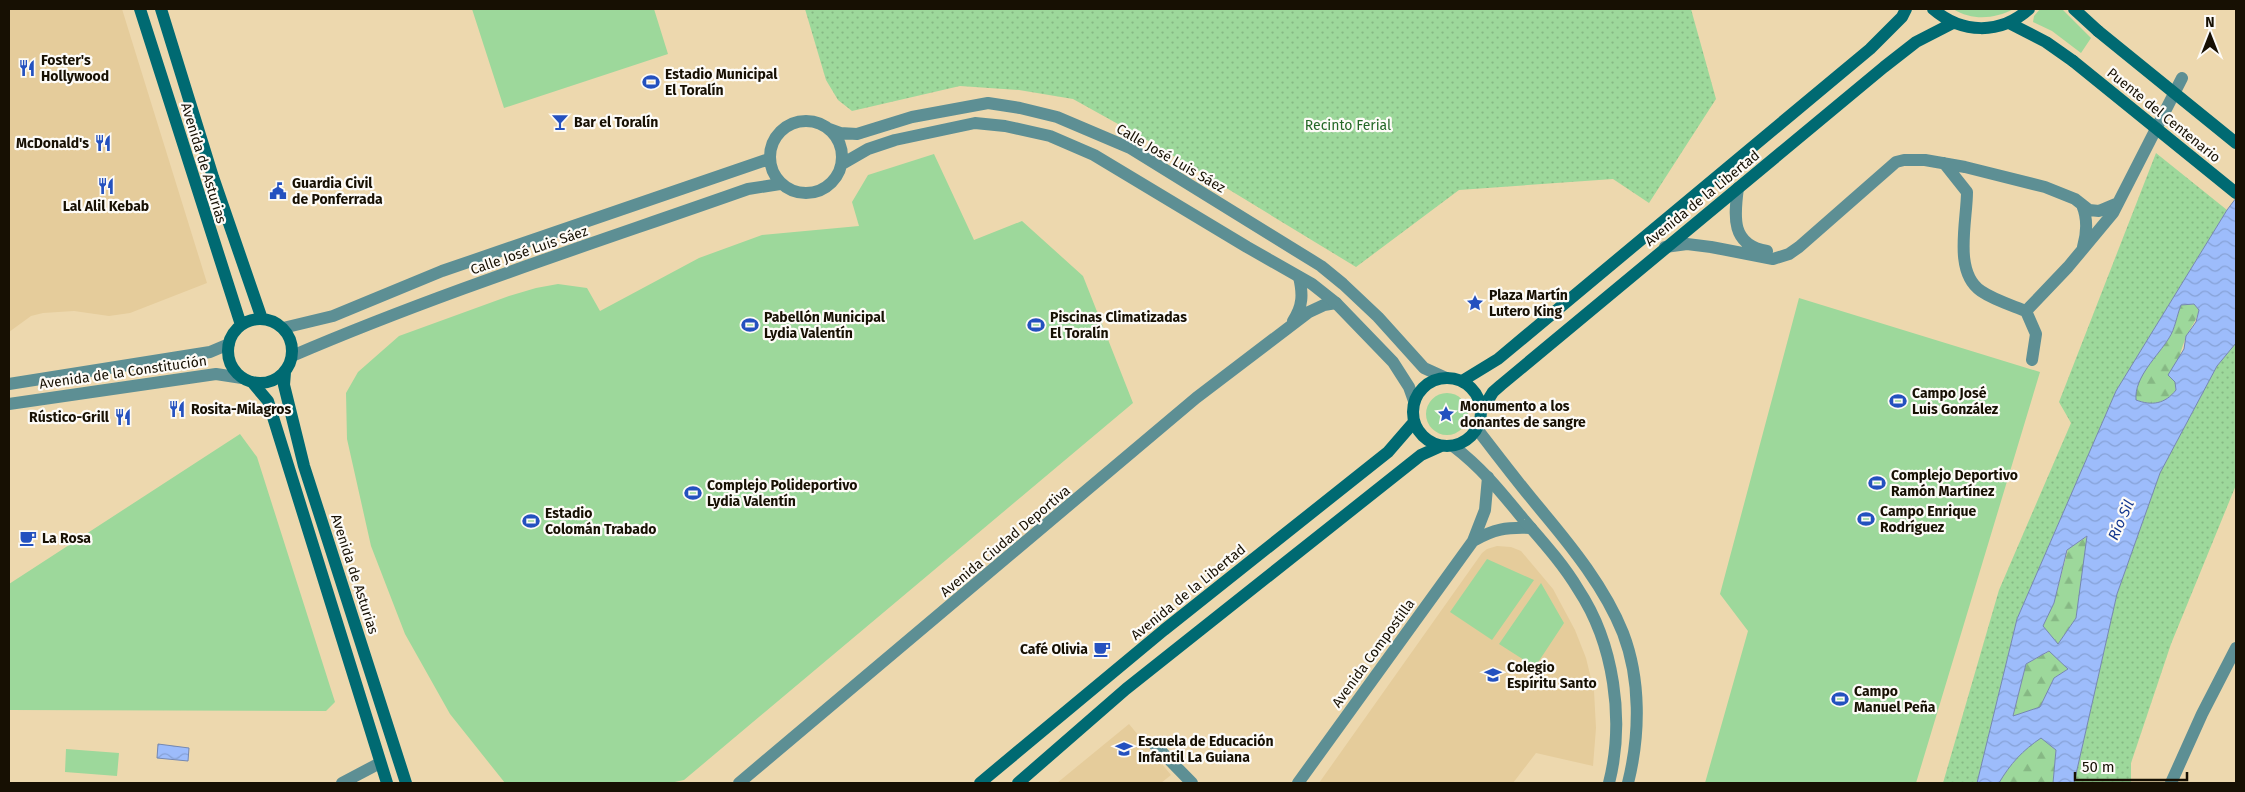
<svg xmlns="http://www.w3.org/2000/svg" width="2245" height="792" viewBox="0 0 2245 792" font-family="'Fira Sans',sans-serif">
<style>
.built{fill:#e5cc9b}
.green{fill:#9dd89b}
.forest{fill:url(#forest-firs)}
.park{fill:url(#park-dots)}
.water{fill:url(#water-waves);stroke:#7588b1;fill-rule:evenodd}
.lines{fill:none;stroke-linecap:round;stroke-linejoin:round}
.minor{stroke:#5d8f94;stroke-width:12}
.tertiary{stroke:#5d8f94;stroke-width:12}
.secondary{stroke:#006a72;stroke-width:12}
.secondary-bridge{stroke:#006a72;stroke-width:12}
.labels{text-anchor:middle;stroke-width:4.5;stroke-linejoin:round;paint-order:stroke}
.poi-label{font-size:14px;font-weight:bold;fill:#171003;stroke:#fdfbf7;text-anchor:start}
.street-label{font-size:14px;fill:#171003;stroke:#fdfbf7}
.park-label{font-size:14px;fill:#236725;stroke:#fdfbf7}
.water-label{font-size:15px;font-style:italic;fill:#14378e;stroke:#fdfbf7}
</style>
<defs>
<pattern id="forest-firs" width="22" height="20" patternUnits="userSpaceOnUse" patternTransform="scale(1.25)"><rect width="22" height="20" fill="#9dd89b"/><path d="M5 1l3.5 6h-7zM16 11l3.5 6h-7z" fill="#86b884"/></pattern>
<pattern id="park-dots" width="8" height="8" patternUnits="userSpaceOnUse" patternTransform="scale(1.25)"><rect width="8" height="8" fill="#9dd89b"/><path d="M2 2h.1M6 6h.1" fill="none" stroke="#86b884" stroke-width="1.8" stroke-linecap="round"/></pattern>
<pattern id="water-waves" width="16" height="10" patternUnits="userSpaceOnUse" patternTransform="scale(1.25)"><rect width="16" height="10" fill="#9dbcfb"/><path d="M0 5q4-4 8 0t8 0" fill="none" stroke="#86a1d6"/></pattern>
</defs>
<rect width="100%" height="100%" fill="#edd8ae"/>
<path class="built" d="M 9,9 L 122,9 L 207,283 L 130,313 L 109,316 L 74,311 L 43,313 L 31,316 L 9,332 Z
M 1497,546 L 1511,547 L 1521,551 L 1553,589 L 1575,630 L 1586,658 L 1594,691 L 1596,728 L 1593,766 L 1536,753 L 1513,783 L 1319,783 L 1482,553 L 1487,549 Z
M 1129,724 L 1171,775 L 1161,783 L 1057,783 Z"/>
<path class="green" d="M 472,9 L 654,9 L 668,54 L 504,108 Z
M 1953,9 L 2014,9 C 1994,19 1973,21 1953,9 Z
M 2040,9 L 2062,9 L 2091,38 L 2081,53 L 2052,31 L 2033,22 L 2034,16 Z
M 934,154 L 974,240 L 1022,221 L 1083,276 L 1133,403 L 684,780 L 670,783 L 505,783 L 450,714 L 405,634 L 371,546 L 347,439 L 346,393 L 358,372 L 399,336 L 509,296 L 536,288 L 558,284 L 587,288 L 600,311 L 699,258 L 762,235 L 859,226 L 852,202 L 868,175 Z
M 1799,298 L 2040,372 L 1916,783 L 1705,783 L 1748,631 L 1720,594 Z
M1426 414a21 21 0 1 1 42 0a21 21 0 1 1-42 0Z
M 240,434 L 257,457 L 335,702 L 326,711 L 9,710 L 9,584 Z
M 1487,559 L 1534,580 L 1492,640 L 1450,612 Z
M 1541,583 L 1564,623 L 1535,667 L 1499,644 Z
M 66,749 L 119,753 L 117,776 L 65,772 Z"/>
<path class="forest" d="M 2194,304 L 2199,310 C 2196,322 2192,325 2187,335 C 2181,348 2173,376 2176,390 C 2165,404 2152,406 2136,400 C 2133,377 2158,356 2169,338 C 2175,329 2177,315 2181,305 Z
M 2088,536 L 2076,618 L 2058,644 L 2043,626 L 2054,603 L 2068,549 Z
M 2050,651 L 2068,669 L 2054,678 L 2040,707 L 2013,717 L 2026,664 Z
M 2041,737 L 2056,750 L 2053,783 L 1999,783 C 2010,764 2023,750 2041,737 Z"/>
<path class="park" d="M 805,9 L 1691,9 L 1716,99 L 1649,203 L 1613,179 L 1459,190 L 1356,267 L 1154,144 L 1073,99 L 1019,90 L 960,86 L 852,111 L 838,100 L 826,80 Z
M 2156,153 L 2227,210 L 2116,391 L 2017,619 L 1977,783 L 1943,783 L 1999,590 L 2071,423 L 2059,402 Z
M 2236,343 L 2236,485 L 2171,644 L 2131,763 L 2131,783 L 2074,783 L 2117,594 L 2160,473 L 2217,366 Z"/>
<path class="water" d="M 2236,198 L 2236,343 L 2217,366 L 2160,473 L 2117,594 L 2074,783 L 2053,783 L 2056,750 L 2041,738 C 2023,750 2010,764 1999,783 L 1977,783 L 2017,619 L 2116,391 L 2227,210 ZM 2194,304 L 2199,310 L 2196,322 L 2186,336 L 2184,349 L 2168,375 L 2175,382 L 2176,390 C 2165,404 2152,406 2136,400 C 2134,377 2158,356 2169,338 C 2175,329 2177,315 2181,305 ZM 2087,536 L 2076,618 L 2058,644 L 2043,626 L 2054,603 L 2067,550 ZM 2049,651 L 2068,669 L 2054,678 L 2040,707 L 2013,716 L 2026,664 Z
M 158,744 L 189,748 L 188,761 L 157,758 Z"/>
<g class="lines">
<path class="minor" d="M 1944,163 L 1967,192 C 1967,221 1953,272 1981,291 C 1994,300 2011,305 2026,311 L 2036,334 L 2032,360
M 1738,188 C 1734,217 1731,245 1767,251
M 2082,205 C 2088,219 2087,233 2083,247
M 1665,247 L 1687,244 L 1711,247 L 1773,259 L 1789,254 L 1799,247 L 1896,162 L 1904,160 L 1925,160 L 1965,167 L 2045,187 L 2075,199 L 2089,210 L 2099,211 L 2118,203
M 2026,311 L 2068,267 L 2113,213 L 2182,78
M 1293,321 C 1303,306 1303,294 1299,277
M 1473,541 C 1494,529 1506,527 1531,528
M 1153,743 L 1192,783
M 342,783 L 380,763
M 739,783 L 1196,398 L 1309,312 L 1324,305 L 1336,303
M 1298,783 L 1473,541 L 1485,510 L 1488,477
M 2171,783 L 2202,714 L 2236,648"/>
<path class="tertiary" d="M770 157a36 36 0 1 1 72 0a36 36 0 1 1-72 0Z
M 829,129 L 840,133 L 857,134 L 912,117 L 988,103 L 1020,108 L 1057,117 L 1130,148 L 1321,266 L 1343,284 L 1378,317 L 1424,368 L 1446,378
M 842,164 L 868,149 L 895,140 L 975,123 L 1005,126 L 1050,136 L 1094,155 L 1247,247 L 1312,284 L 1336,303 L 1393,362 L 1409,387 L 1414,401
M 283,328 L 333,316 L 442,271 L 769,159
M 292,356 C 441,292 595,243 748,189 L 780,184
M 9,384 L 210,352 L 229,344
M 9,404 L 216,374 L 242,378
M 1477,429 C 1498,456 1519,484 1541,510 C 1572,547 1605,588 1623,633 C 1641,680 1640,735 1628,783
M 1453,446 C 1482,468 1501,492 1524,520 C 1543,542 1563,564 1578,589 C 1614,643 1625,720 1609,783"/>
<path class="secondary" d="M 140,9 L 241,325
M 161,9 L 213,177 L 262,319
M 1933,9 C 1962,34 2000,35 2029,9
M 2074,9 L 2098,31
M 2009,23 L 2046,42 L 2073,61
M228 351a32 32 0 1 1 64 0a32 32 0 1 1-64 0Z
M 285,372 L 284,385 L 304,466 L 406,783
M1413 412a34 34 0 1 1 68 0a34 34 0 1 1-68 0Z
M 1462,381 L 1498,359 L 1870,49 L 1902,17 L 1906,9
M 252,382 L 268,401 L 387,783
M 1482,410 L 1493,392 L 1501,385 L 1884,67 L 1916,42 L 1953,23
M 980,783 L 1164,630 L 1388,452 L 1414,422
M 1018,783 L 1126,689 L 1421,455 L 1441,446"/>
<path class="secondary-bridge" d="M 2098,31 L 2236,143
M 2073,61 L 2236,193"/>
</g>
<defs>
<g id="restaurant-bare" transform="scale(1.35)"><path d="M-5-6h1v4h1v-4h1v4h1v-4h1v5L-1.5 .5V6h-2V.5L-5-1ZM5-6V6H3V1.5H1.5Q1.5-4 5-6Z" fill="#2451bf" stroke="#fdfbf7" stroke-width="2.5" paint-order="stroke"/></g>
<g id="stadium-bare" transform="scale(1.35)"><path d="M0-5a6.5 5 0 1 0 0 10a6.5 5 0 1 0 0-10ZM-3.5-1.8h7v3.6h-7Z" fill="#2451bf" stroke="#fdfbf7" stroke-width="2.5" paint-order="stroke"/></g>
<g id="bar-bare" transform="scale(1.35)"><path d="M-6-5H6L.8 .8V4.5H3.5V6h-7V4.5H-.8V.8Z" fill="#2451bf" stroke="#fdfbf7" stroke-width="2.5" paint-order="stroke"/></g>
<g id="civic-bare" transform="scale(1.35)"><path d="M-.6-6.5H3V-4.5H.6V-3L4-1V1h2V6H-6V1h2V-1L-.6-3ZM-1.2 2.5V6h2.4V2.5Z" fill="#2451bf" stroke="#fdfbf7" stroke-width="2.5" paint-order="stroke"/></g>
<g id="sight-bare" transform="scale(1.35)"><path d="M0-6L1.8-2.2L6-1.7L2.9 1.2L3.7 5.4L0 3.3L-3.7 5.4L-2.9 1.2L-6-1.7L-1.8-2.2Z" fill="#2451bf" stroke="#fdfbf7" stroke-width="2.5" paint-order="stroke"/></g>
<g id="cafe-bare" transform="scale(1.35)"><path d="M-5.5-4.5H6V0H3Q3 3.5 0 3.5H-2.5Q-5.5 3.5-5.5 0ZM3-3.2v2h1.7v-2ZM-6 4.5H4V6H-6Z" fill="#2451bf" stroke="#fdfbf7" stroke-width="2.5" paint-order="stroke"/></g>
<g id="school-bare" transform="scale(1.35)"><path d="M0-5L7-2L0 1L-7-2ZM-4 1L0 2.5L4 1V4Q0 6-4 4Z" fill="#2451bf" stroke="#fdfbf7" stroke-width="2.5" paint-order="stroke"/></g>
</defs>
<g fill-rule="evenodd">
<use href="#restaurant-bare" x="27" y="68"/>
<use href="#stadium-bare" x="651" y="82"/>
<use href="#bar-bare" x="560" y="122"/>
<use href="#restaurant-bare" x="103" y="143"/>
<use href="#restaurant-bare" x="106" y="186"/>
<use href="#civic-bare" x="278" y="191"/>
<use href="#sight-bare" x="1475" y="303"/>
<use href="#stadium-bare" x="750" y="325"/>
<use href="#stadium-bare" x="1036" y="325"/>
<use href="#stadium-bare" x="1898" y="401"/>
<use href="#restaurant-bare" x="177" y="409"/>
<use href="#sight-bare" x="1446" y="414"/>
<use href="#restaurant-bare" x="123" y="417"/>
<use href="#stadium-bare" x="1877" y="483"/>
<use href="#stadium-bare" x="693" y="493"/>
<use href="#stadium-bare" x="1866" y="519"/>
<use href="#stadium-bare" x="531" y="521"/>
<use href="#cafe-bare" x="28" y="538"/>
<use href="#cafe-bare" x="1102" y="649"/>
<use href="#school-bare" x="1493" y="675"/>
<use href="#stadium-bare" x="1840" y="699"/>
<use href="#school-bare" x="1124" y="749"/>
</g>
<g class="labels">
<g class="poi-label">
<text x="41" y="65">Foster's<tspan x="41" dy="16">Hollywood</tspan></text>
<text x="665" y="79">Estadio Municipal<tspan x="665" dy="16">El Toralín</tspan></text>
<text x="574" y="127">Bar el Toralín</text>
<text x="89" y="148" text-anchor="end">McDonald's</text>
<text x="292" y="188">Guardia Civil<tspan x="292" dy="16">de Ponferrada</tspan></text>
<text x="106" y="211" text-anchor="middle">Lal Alil Kebab</text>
<text x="1489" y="300">Plaza Martín<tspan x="1489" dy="16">Lutero King</tspan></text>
<text x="764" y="322">Pabellón Municipal<tspan x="764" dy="16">Lydia Valentín</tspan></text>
<text x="1050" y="322">Piscinas Climatizadas<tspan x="1050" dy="16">El Toralín</tspan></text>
<text x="1912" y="398">Campo José<tspan x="1912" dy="16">Luis González</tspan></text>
<text x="1460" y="411">Monumento a los<tspan x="1460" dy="16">donantes de sangre</tspan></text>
<text x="191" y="414">Rosita-Milagros</text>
<text x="109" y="422" text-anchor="end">Rústico-Grill</text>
<text x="1891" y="480">Complejo Deportivo<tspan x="1891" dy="16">Ramón Martínez</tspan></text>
<text x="707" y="490">Complejo Polideportivo<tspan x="707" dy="16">Lydia Valentín</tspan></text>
<text x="1880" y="516">Campo Enrique<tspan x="1880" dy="16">Rodríguez</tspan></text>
<text x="545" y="518">Estadio<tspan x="545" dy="16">Colomán Trabado</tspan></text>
<text x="42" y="543">La Rosa</text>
<text x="1088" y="654" text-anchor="end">Café Olivia</text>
<text x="1507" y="672">Colegio<tspan x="1507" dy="16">Espíritu Santo</tspan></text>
<text x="1854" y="696">Campo<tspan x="1854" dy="16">Manuel Peña</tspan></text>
<text x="1138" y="746">Escuela de Educación<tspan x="1138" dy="16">Infantil La Guiana</tspan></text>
</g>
<g class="street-label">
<text transform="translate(2164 115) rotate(39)" y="5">Puente del Centenario</text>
<text transform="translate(1171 158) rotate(30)" y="5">Calle José Luis Sáez</text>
<text transform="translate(204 163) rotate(73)" y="5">Avenida de Asturias</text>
<text transform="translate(1702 198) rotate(-39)" y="5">Avenida de la Libertad</text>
<text transform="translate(529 250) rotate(-19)" y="5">Calle José Luis Sáez</text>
<text transform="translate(123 372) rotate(-8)" y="5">Avenida de la Constitución</text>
<text transform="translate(1005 541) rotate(-40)" y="5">Avenida Ciudad Deportiva</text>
<text transform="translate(355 574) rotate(72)" y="5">Avenida de Asturias</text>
<text transform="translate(1188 592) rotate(-39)" y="5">Avenida de la Libertad</text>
<text transform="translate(1373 653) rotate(-54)" y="5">Avenida Compostilla</text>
</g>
<g class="park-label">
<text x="1348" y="130">Recinto Ferial</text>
</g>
<g class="water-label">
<text transform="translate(2121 520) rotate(-66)" y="5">Río Sil</text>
</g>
</g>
<rect width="2245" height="792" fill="none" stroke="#171003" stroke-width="20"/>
<g transform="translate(2210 35)" stroke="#fdfbf7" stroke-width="4" paint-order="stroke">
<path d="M0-4L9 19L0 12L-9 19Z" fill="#171003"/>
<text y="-8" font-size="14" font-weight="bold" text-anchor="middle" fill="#171003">N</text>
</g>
<path d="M2075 772v8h112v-8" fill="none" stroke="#171003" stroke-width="2.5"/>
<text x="2082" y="772" font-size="15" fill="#171003" stroke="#fdfbf7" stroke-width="4" paint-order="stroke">50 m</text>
</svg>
